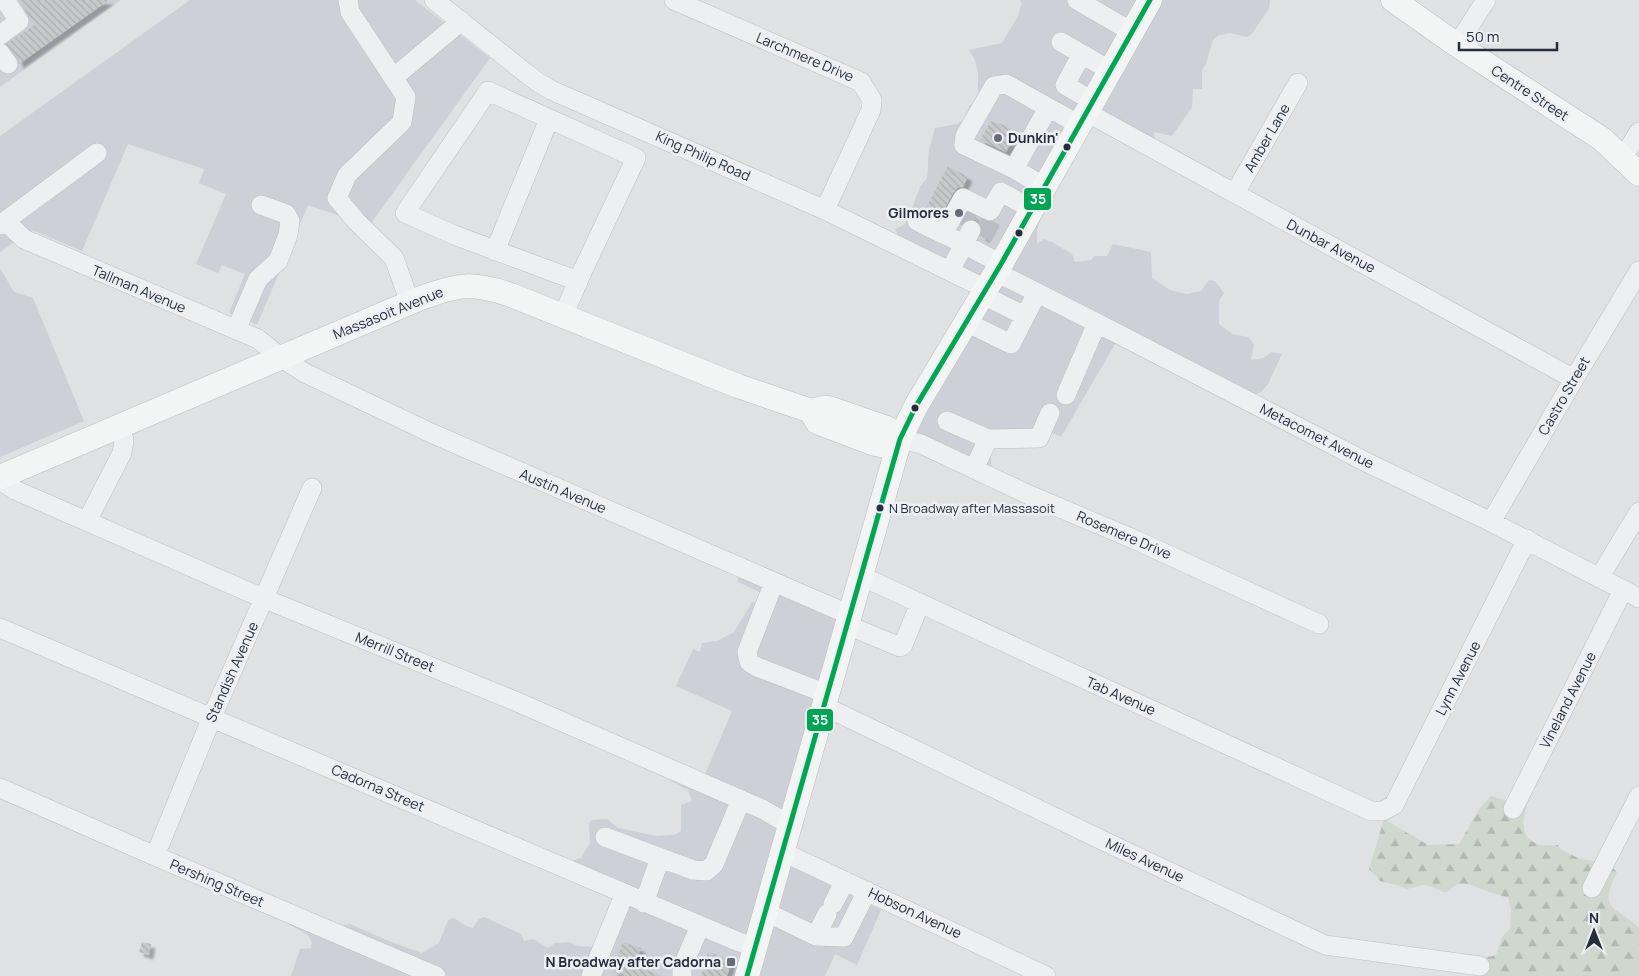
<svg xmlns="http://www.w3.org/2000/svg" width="1639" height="976" viewBox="0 0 1639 976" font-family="Manrope,sans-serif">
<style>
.built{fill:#cdd0d6}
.forest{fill:url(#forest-firs)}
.building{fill:url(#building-back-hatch);filter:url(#shadow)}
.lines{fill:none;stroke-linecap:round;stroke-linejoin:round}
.minor-tunnel{stroke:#babdc1;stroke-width:19;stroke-dasharray:19 9;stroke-linecap:butt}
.minor-casing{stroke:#bdbfc1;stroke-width:20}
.major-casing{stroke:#bbbec1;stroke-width:25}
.minor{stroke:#eeeff0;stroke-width:19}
.major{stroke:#f3f4f4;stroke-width:24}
.bus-1-casing{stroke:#eceff3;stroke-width:9}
.bus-1{stroke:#00a651;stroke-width:5}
.poi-dot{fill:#676d76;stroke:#eceff3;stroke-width:2}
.bus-dot{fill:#272e3b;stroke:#eceff3;stroke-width:2}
.labels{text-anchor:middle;stroke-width:5;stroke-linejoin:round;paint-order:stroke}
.bus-label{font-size:13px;fill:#272e3b;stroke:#eceff3;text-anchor:start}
.street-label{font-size:14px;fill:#272e3b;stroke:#eceff3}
.poi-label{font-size:14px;font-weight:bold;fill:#272e3b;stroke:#eceff3;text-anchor:end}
.line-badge{stroke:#eceff3;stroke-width:2}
.badge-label{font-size:14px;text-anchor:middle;font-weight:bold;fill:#fff}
</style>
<defs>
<pattern id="forest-firs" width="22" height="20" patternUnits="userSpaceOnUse" patternTransform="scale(1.25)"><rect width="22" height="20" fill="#cfd7cf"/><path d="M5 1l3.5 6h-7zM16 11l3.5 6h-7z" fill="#b2b9b3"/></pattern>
<pattern id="building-back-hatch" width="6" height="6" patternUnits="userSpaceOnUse" patternTransform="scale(1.25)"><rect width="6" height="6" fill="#c7c9cb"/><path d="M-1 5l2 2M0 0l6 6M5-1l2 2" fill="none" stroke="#abadaf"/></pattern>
<filter id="shadow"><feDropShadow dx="4.5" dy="4.5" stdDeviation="1" flood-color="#0004"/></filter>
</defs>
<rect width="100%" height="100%" fill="#dfe1e3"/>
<path class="built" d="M 0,0 L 121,0 L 0,87 Z
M 190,0 L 415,0 L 490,58 L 369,226 L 308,205 L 257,325 L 229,313 L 245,274 L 222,265 L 218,273 L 196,264 L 226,194 L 199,183 L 204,169 L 128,144 L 82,251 L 32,230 L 0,252 L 0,136 Z
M 1020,0 L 1270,0 L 1269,8 L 1252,34 L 1247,37 L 1230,33 L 1219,35 L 1213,40 L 1206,64 L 1202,70 L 1202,89 L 1193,89 L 1192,107 L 1172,136 L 1154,132 L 1155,142 L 1084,120 L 1042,213 L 1037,230 L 1037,244 L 1044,239 L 1052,242 L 1072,254 L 1075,262 L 1091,260 L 1094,256 L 1107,256 L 1113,244 L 1151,252 L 1152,278 L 1170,290 L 1187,294 L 1201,291 L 1209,280 L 1215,281 L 1224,293 L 1219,301 L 1219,324 L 1232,334 L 1248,337 L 1254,344 L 1251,360 L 1264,358 L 1271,352 L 1282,354 L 1268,384 L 1261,392 L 1247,398 L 1118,339 L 1061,437 L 1042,428 L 997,443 L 991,451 L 991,464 L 995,471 L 907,445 L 988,291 L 900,240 L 895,229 L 904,225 L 908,219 L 920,187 L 927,178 L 929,150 L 935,128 L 957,124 L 966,118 L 969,106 L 978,99 L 978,74 L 975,60 L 969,50 L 1002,43 L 1018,16 L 1022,3 Z
M 0,268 L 14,292 L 33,298 L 84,421 L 0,457 Z
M 743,574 L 846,618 L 783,857 L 799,870 L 881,910 L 857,965 L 835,954 L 825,976 L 291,976 L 300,949 L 311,948 L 312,943 L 308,935 L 289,924 L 295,918 L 329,928 L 350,924 L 386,940 L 422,953 L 439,943 L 448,920 L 454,918 L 466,926 L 473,928 L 479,919 L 484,917 L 521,934 L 524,941 L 533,939 L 548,948 L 555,943 L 569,942 L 578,946 L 596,947 L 625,903 L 566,863 L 581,858 L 590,843 L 589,824 L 591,820 L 607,819 L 618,828 L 656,836 L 674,835 L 681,831 L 681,805 L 692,801 L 688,790 L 671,781 L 675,774 L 701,784 L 732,711 L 676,686 L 693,649 L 700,652 L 702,643 L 717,641 L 734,632 L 752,602 L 766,605 L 764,594 L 738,582 L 738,579 Z"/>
<path class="forest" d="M 1491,796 L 1527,807 C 1522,821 1520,838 1538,844 C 1544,846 1552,845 1558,845 L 1560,849 L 1580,859 L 1594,861 L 1605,870 L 1609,865 L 1617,872 C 1598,912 1614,904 1639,928 L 1639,976 L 1483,976 L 1480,959 L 1496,955 L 1502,937 L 1510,929 L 1511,909 L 1508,898 C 1500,895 1492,893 1484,890 C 1468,884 1461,878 1447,892 L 1443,892 L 1430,886 L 1422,885 L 1407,889 L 1397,885 L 1380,881 L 1377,877 L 1369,869 L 1384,819 L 1428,845 L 1459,844 L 1480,808 Z"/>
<path class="building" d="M 19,0 L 109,0 L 19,64 L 17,57 L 6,44 L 34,25 Z
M 991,121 L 998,125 L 999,123 L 1017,132 L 1006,152 L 980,140 Z
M 948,166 L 968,177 L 963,187 L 957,188 L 953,193 L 942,214 L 927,206 Z
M 968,213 L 986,221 L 994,221 L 985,238 L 981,236 L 982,229 L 981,224 L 976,220 L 970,219 L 964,221 L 961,225 Z
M 142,942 L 151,944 L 149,955 L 139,952 Z
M 623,942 L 641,948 L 634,967 L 657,973 L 656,976 L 623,976 L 613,972 Z
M 708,952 L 732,960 L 727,976 L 701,976 Z"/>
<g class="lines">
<path class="minor-tunnel" d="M 961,225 L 970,207
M 982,237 L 992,219"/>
<g class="minor-casing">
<path id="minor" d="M 348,0 L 350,12 L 406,97 L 402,122 L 347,175 L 337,198 L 356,221 L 394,258 L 410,303
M 434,0 L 536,81 L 551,90 L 825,210 L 986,289
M 674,0 L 861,82 L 872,100 L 871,110 L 825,210
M 1077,0 L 1132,32
M 0,35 L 19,21 L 5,0
M 1061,42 L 1111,71
M 1457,45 L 1486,0
M 0,53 L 8,64
M 1082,54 L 1065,85 L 1094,102
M 393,78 L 453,28 L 460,20
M 1088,113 L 1574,379
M 1623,157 L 1639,132
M 1014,169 L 1048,108
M 1045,187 L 1014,169 L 964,145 L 965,136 L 994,86 L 1006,84 L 1080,125
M 1235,193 L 1298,83
M 5,221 L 97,153
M 917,221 L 943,234
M 0,225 L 5,221 L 24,239 L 258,339 L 280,357 L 305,373 L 431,433 L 850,615
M 971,230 L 964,244 L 943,234 L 963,198 L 990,211 L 1001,192 L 1032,209
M 495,251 L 549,119
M 950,271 L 964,244 L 1001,264
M 996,272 L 1097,323 L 1368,463 L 1491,522 L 1639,598
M 983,295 L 1025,316
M 563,316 C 569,301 576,287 582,272 L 636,158 L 488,91 L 405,213 L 454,235 L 578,281
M 966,322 L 1011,344 L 1037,293
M 236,330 L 258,279 L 278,261 L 288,235 L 290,221 L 286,214 L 261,205
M 1066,395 L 1097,323
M 947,421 L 988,439
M 900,439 L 921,444 L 1027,494 L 1138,541 L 1319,624
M 974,469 L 988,439 L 1039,438 L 1050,413
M 0,480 L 15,490 L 265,599 L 515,701 L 762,809 L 790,825
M 87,521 L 122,453 L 124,440 L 119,426
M 1491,522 L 1574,379 L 1639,271
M 861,576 L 1371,811 L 1383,811 L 1394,805 L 1527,539
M 1599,578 L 1639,512
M 774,582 L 747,652 L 749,662 L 757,667 L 827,694
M 847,625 L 900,647 L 903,645 L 920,603
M 0,628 L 739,942 L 756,947
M 824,706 L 1110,844 L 1325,945 L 1480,966
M 0,788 L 155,856 L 436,976
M 1513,809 L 1623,590
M 605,837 L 693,870 L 706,871 L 714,864 L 741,800
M 783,852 L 1046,976
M 155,856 L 212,717 L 312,488
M 1592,888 L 1639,796
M 644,903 L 660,858
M 833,904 L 845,881
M 766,912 L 816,936 L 844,937 L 867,891
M 816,936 L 827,914
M 591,976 L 624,895
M 682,976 L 682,968 L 700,926"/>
</g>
<g class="major-casing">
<path id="major" d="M 1393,0 L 1457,45 L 1602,139 L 1639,174
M 0,477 L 421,298 C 459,284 473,282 511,295 L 738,386 L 811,411 L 824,408 L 829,408 L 887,428 L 900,439 L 886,446 L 875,444 L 817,422 L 811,411
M 747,976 L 900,439 L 916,406 L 1001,264 L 1150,0"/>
</g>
<use href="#minor" class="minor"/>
<use href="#major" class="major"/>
<g class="bus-1-casing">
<path id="bus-1" d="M 747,976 L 900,439 L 916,406 L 1001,264 L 1150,0"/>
</g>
<use href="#bus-1" class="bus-1"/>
</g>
<g class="poi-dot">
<circle cx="998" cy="138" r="5"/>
<circle cx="959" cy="213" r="5"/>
<rect x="726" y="957" width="10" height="10" rx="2.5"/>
</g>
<g class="bus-dot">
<circle cx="1067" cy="147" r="4.5"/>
<circle cx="1019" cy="233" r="4.5"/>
<circle cx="915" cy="408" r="4.5"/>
<circle cx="880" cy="508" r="4.5"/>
</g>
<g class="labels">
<g class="bus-label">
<text x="889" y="513">N Broadway after Massasoit</text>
</g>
<g class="street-label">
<text transform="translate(805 57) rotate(23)" y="5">Larchmere Drive</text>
<text transform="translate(1530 93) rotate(33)" y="5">Centre Street</text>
<text transform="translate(1267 138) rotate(-60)" y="5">Amber Lane</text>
<text transform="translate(703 156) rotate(24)" y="5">King Philip Road</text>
<text transform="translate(1331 246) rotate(28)" y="5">Dunbar Avenue</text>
<text transform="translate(139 289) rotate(23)" y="5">Tallman Avenue</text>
<text transform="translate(388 313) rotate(-22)" y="5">Massasoit Avenue</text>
<text transform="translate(1564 396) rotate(-60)" y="5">Castro Street</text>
<text transform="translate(1317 436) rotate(27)" y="5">Metacomet Avenue</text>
<text transform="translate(563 491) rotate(23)" y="5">Austin Avenue</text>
<text transform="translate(1124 535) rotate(23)" y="5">Rosemere Drive</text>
<text transform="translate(395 652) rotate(22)" y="5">Merrill Street</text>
<text transform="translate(232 672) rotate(-66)" y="5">Standish Avenue</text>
<text transform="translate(1458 678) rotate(-63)" y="5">Lynn Avenue</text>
<text transform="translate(1121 696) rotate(24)" y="5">Tab Avenue</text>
<text transform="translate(1568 700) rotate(-63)" y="5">Vineland Avenue</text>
<text transform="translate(378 788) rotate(23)" y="5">Cadorna Street</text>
<text transform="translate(1145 860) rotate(25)" y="5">Miles Avenue</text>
<text transform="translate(217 883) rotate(23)" y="5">Pershing Street</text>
<text transform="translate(915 913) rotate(25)" y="5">Hobson Avenue</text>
</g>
<g class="poi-label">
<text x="1008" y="143" text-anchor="start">Dunkin'</text>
<text x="949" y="218">Gilmores</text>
<text x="721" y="967">N Broadway after Cadorna</text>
</g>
</g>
<g class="line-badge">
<rect x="1023" y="187" width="29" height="24" rx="5" fill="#00a651"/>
<rect x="806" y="708" width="28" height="24" rx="5" fill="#00a651"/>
</g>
<g class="badge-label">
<text x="1038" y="204">35</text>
<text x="820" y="725">35</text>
</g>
<g transform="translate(1594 931)" stroke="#eceff3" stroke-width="4" paint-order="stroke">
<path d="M0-4L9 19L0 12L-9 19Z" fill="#272e3b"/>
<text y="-8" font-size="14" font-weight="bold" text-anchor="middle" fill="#272e3b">N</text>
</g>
<path d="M1459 42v8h98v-8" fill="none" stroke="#272e3b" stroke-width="2.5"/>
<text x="1466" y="42" font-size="15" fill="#272e3b" stroke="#eceff3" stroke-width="4" paint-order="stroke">50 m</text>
</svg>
